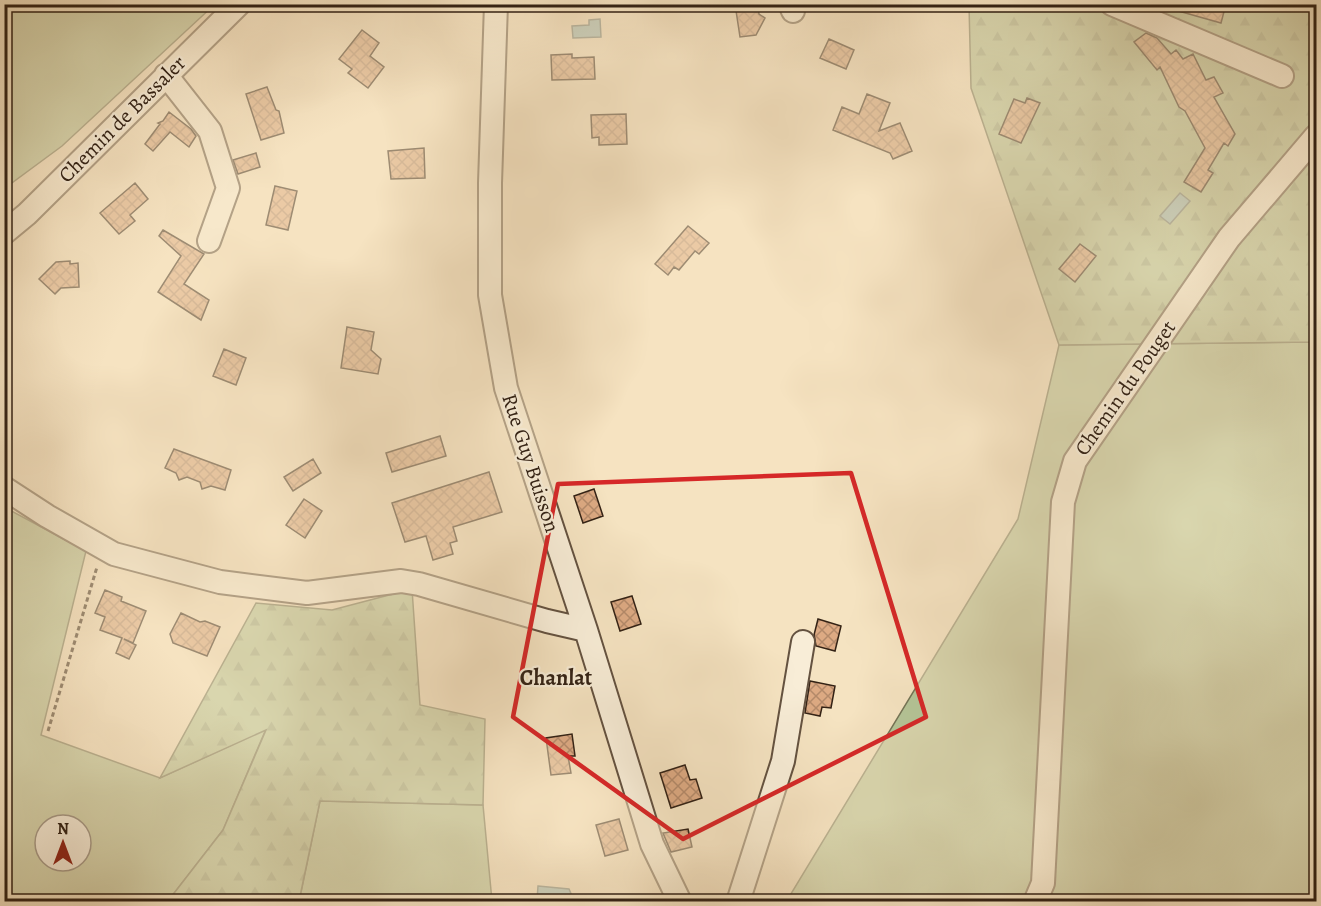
<svg xmlns="http://www.w3.org/2000/svg" width="1321" height="906" viewBox="0 0 1321 906" font-family="Alegreya,serif">
<style>
.grass{fill:#b5c598;stroke:#747456;stroke-width:1.5;fill-rule:evenodd}
.forest{fill:url(#forest-firs);stroke:#747456;stroke-width:1.5}
.water{fill:#9dbdb9;stroke:#737f77;stroke-width:1.5}
.building{fill:url(#building-cross-hatch);stroke:#332215;stroke-width:1.5}
.lines{fill:none;stroke-linecap:round;stroke-linejoin:round}
.minor-casing{stroke:#645240;stroke-width:26}
.path{stroke:#332215;stroke-width:3;stroke-dasharray:4.5 3;stroke-linecap:butt}
.minor{stroke:#f8edd7;stroke-width:22}
.marked{fill:none;stroke:#d62828;stroke-width:4.5;stroke-linejoin:round}
.labels{text-anchor:middle;stroke-width:4.5;stroke-linejoin:round;paint-order:stroke}
.street-label{font-size:21px;fill:#332215;stroke:#f8edd7}
.neighbourhood-label{font-size:22px;font-weight:bold;fill:#332215;stroke:#f8edd7}
</style>
<defs>
<pattern id="forest-firs" width="22" height="20" patternUnits="userSpaceOnUse" patternTransform="scale(1.5)"><rect width="22" height="20" fill="#b5c598"/><path d="M5 1l3.5 6h-7zM16 11l3.5 6h-7z" fill="#9ca982"/></pattern>
<pattern id="building-cross-hatch" width="8" height="8" patternUnits="userSpaceOnUse" patternTransform="scale(1.5)"><rect width="8" height="8" fill="#ddaa83"/><path d="M0 0l8 8M0 8l8-8" fill="none" stroke="#b48a6a"/></pattern>
</defs>
<rect width="100%" height="100%" fill="#f5e3c1"/>
<filter id="stains"><feTurbulence type="fractalNoise" baseFrequency=".00333" numOctaves="4"/><feColorMatrix values="0 0 0 0 .2 0 0 0 0 .09 0 0 0 0 .02 0 0 0 .5 -.17"/></filter>
<radialGradient id="worn" r=".72"><stop offset=".6" stop-color="#630" stop-opacity="0"/><stop offset="1" stop-color="#630" stop-opacity=".3"/></radialGradient>
<path class="grass" d="M 5,4 L 214,4 L 214,5 L 62,146 L 5,188 Z
M 1316,342 L 1316,901 L 786,902 L 1018,519 L 1059,345 Z
M 4,507 L 86,551 L 41,735 L 160,778 L 266,729 L 223,830 L 168,901 L 5,901 ZM 45,825 L 81,825 L 81,861 L 45,861 Z
M 320,801 L 483,805 L 492,901 L 299,902 Z"/>
<path class="forest" d="M 969,5 L 1316,5 L 1316,342 L 1059,345 L 971,88 Z
M 412,589 L 420,705 L 485,719 L 483,805 L 320,801 L 299,901 L 168,901 L 223,830 L 266,730 L 160,778 L 256,603 L 332,610 Z"/>
<path class="water" d="M 600,19 L 601,37 L 573,38 L 572,26 L 589,25 L 589,20 Z
M 1180,193 L 1190,201 L 1170,224 L 1160,216 Z
M 538,886 L 569,889 L 572,896 L 568,901 L 537,900 Z"/>
<path class="building" d="M 735,4 L 757,4 L 759,14 L 765,18 L 756,35 L 740,37 Z
M 1171,4 L 1226,4 L 1221,23 L 1171,9 Z
M 362,30 L 379,43 L 370,56 L 384,67 L 368,88 L 348,73 L 352,69 L 339,59 Z
M 1146,33 L 1157,38 L 1171,54 L 1176,50 L 1183,59 L 1193,54 L 1206,80 L 1214,77 L 1223,93 L 1214,97 L 1235,134 L 1228,146 L 1224,143 L 1208,170 L 1213,173 L 1201,192 L 1184,182 L 1205,148 L 1185,111 L 1179,107 L 1160,67 L 1157,70 L 1134,42 Z
M 829,39 L 854,50 L 846,69 L 820,58 Z
M 572,54 L 572,58 L 594,57 L 595,79 L 552,80 L 551,55 Z
M 267,87 L 276,110 L 279,111 L 284,133 L 261,140 L 246,94 Z
M 867,94 L 890,103 L 879,131 L 900,123 L 912,151 L 893,159 L 890,153 L 833,130 L 842,107 L 859,114 Z
M 1027,98 L 1040,103 L 1021,143 L 999,134 L 1014,99 L 1025,103 Z
M 169,112 L 191,129 L 196,136 L 189,147 L 170,132 L 153,151 L 145,144 L 160,124 L 158,123 L 163,121 Z
M 626,114 L 627,144 L 599,145 L 599,137 L 592,138 L 591,115 Z
M 424,148 L 425,178 L 391,179 L 388,151 Z
M 256,153 L 260,167 L 238,174 L 233,160 Z
M 135,183 L 148,199 L 130,215 L 135,221 L 119,234 L 100,213 Z
M 275,186 L 297,191 L 288,230 L 266,225 Z
M 688,226 L 709,243 L 699,254 L 695,251 L 679,270 L 674,267 L 668,275 L 655,264 Z
M 163,230 L 204,254 L 184,284 L 209,300 L 201,320 L 158,292 L 181,256 L 159,236 Z
M 1080,244 L 1096,256 L 1075,282 L 1059,269 Z
M 70,261 L 70,264 L 78,263 L 79,287 L 61,288 L 55,294 L 39,279 L 56,262 Z
M 347,327 L 374,332 L 371,350 L 381,359 L 378,374 L 341,368 Z
M 224,349 L 246,358 L 236,385 L 213,376 Z
M 440,436 L 446,456 L 392,472 L 386,453 Z
M 174,449 L 231,470 L 225,490 L 211,486 L 202,489 L 200,482 L 187,477 L 179,480 L 176,473 L 165,468 Z
M 313,459 L 321,473 L 293,491 L 284,477 Z
M 489,472 L 502,512 L 453,527 L 457,541 L 450,543 L 453,554 L 433,560 L 426,536 L 405,542 L 392,503 Z
M 594,489 L 603,516 L 583,523 L 574,496 Z
M 304,499 L 322,511 L 305,538 L 286,525 Z
M 105,590 L 122,597 L 121,601 L 146,611 L 133,643 L 124,639 L 136,645 L 129,659 L 116,653 L 122,638 L 100,630 L 105,617 L 95,613 Z
M 632,596 L 641,624 L 620,631 L 611,602 Z
M 181,613 L 200,622 L 205,621 L 220,627 L 207,656 L 173,643 L 170,634 Z
M 818,619 L 841,626 L 835,651 L 816,646 L 814,635 Z
M 810,681 L 835,686 L 831,708 L 822,707 L 820,716 L 805,713 Z
M 572,734 L 575,756 L 568,756 L 571,773 L 551,775 L 546,738 Z
M 685,765 L 690,780 L 696,779 L 702,798 L 671,808 L 660,773 Z
M 619,819 L 628,850 L 605,856 L 596,825 Z
M 688,829 L 692,847 L 671,852 L 663,833 Z"/>
<g class="lines">
<g class="minor-casing">
<path id="minor" d="M 496,4 L 490,183 L 490,295 L 506,388 L 586,630 L 652,844 L 680,902
M 790,4 L 793,11
M 1112,4 L 1282,76
M 166,75 L 210,131 L 228,188 L 209,241
M 4,233 L 27,214 L 239,4
M 4,488 L 47,516 L 114,554 L 220,582 L 307,593 L 401,581 L 419,584 L 547,621 L 586,630
M 738,902 L 783,761 L 803,642
M 1035,902 L 1043,883 L 1063,502 L 1075,461 L 1229,238 L 1316,136"/>
</g>
<path class="path" d="M 48,731 L 97,567"/>
<use href="#minor" class="minor"/>
</g>
<path d="M0 0H1321V906H0ZM 851,473 L 926,717 L 683,839 L 513,717 L 558,484 Z" fill="#f5e3c1" fill-opacity=".55" fill-rule="evenodd"/>
<path class="marked" d="M 851,473 L 926,717 L 683,839 L 513,717 L 558,484 Z"/>
<g class="labels">
<g class="street-label">
<text transform="translate(122 119) rotate(-45)" y="7">Chemin de Bassaler</text>
<text transform="translate(1125 388) rotate(-55)" y="7">Chemin du Pouget</text>
<text transform="translate(531 463) rotate(72)" y="7">Rue Guy Buisson</text>
</g>
<g class="neighbourhood-label">
<text x="556" y="685">Chanlat</text>
</g>
</g>
<rect width="1321" height="906" fill="none" stroke="#f5e3c1" stroke-width="24"/>
<rect x="6" y="6" width="1309" height="894" fill="none" stroke="#332215" stroke-width="3"/>
<rect x="12" y="12" width="1297" height="882" fill="none" stroke="#332215" stroke-width="1.5"/>
<g transform="translate(63 843)"><circle r="28" fill="#f8edd7" stroke="#a99c89" stroke-width="1.5"/>
<path d="M0-4.5L10 22L0 15L-10 22Z" fill="#8f2418"/>
<text y="-9" font-size="16" font-weight="bold" text-anchor="middle" fill="#332215">N</text>
</g>
<rect width="100%" height="100%" filter="url(#stains)"/>
<rect width="100%" height="100%" fill="url(#worn)"/>
</svg>
